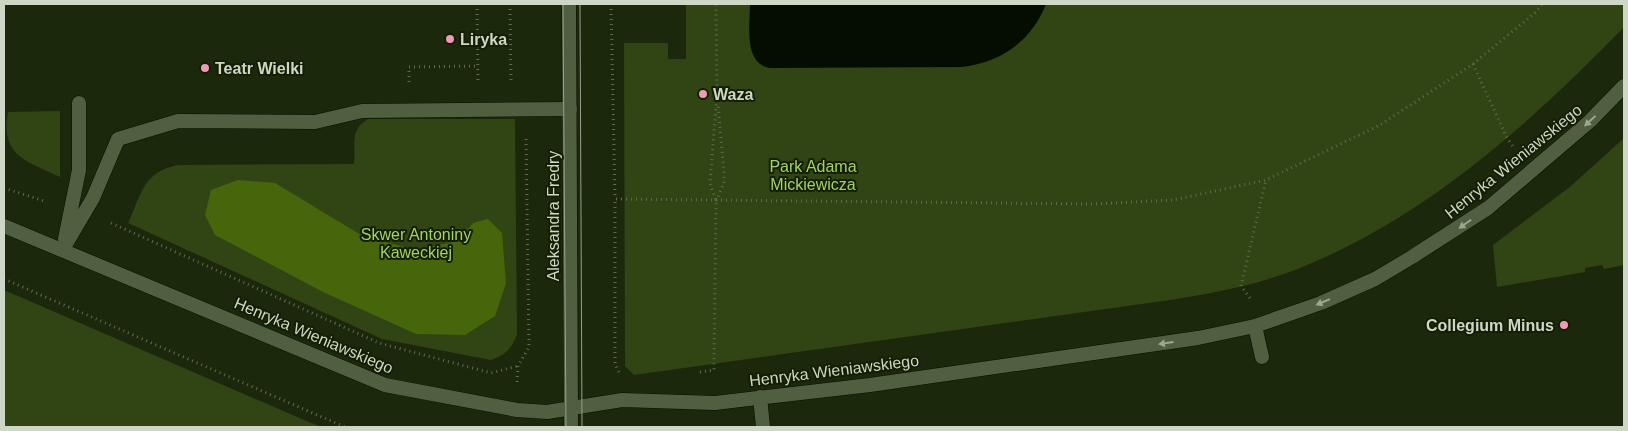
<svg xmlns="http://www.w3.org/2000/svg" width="1628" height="431" viewBox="0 0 1628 431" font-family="Arial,sans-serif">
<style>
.green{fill:#314413}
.forest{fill:#47660c}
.water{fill:#050d00}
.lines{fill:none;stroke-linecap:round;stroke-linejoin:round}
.service-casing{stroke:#071000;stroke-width:15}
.minor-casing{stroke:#071000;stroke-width:15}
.path{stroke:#616b53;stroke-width:3;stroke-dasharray:1 4;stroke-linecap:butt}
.service{stroke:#515f41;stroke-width:14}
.minor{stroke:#515f41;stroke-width:14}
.tram{stroke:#98a18c;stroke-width:1}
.oneway{fill:#9ca690}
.poi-dot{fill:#ef9ab8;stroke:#131e03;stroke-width:2}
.labels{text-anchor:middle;stroke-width:4;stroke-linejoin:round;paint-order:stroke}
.poi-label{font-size:16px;font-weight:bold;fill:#ced6c5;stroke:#131e03;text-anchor:start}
.street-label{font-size:16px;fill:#ced6c5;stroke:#131e03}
.park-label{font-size:16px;fill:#a4d265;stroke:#131e03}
</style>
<rect width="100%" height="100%" fill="#1c280b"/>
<path class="green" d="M 686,4 L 1624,4 L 1624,27 C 1530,124 1423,220 1295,270 C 1253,286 1208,294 1163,301 L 634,375 L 625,366 L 624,43 L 668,43 L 668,59 L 686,59 Z
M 60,111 L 60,177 C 27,161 0,157 8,112 Z
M 368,119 L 515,119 L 517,334 C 512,349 506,354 491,360 L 382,339 L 128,223 C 142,193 143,172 178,165 L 354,164 C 356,145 349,130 368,119 Z
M 1624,138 L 1624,265 L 1604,269 L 1602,265 L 1585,268 L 1585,272 L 1497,287 L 1493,245 L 1571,186 Z
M 4,290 L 304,420 L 322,427 L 4,427 Z"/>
<path class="forest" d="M 238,180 L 275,183 L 361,235 L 415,250 L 458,241 L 473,223 L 488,219 L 502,233 L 506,283 L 495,316 L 465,335 L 416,334 L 323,292 L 215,235 L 205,215 L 211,190 Z"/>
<path class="water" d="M 750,4 L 1046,4 C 1031,42 1001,62 962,67 L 771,68 C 743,65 750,24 750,4 Z"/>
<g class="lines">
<g class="service-casing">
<path id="service" d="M 65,239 L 79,170 L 79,103
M 63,249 L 93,198 L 118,139 L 178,121 L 315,122 L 362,111 L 570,109
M 1255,326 L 1262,357
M 760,397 L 763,427"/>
</g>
<g class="minor-casing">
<path id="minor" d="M 569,4 L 571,427
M 4,226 L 385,385 L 517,410 L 547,412 L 622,400 L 715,403 L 870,385 L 1198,338 L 1255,326 L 1321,303 L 1375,279 L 1412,257 L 1488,208 L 1590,121 L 1624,86"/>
</g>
<path class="path" d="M 477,4 L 478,82
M 510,4 L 511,82
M 611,4 L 615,199
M 1473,64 L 1507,138 L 1514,148
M 409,82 L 409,67 L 478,66
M 4,188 L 44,201
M 716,201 L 724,183 L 724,172 L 718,105
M 111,223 L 379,343 L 491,373 L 518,366
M 4,279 L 345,427
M 1250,298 L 1241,286 L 1266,180
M 619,372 L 615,364 L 615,199 L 1094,204 L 1173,200 L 1266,180 L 1380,125 L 1473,64 L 1536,12 L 1542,4
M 700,372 L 714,370 L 714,363 L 716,201 L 710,183 L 717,94 L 716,4
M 517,382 L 518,366 L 529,347 L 526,136"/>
<use href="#service" class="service"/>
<use href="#minor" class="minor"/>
<path class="tram" d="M 563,4 L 566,427
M 580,4 L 582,427"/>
</g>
<defs><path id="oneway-solid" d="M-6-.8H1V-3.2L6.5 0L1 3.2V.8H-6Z" transform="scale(1.25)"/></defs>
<g class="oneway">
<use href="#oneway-solid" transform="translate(1590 121) rotate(137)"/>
<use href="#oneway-solid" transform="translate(1465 224) rotate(145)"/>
<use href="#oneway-solid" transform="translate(1323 302) rotate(157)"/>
<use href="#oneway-solid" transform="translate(1166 343) rotate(172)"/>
</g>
<g class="poi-dot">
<circle cx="450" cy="39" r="5"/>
<circle cx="205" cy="68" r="5"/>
<circle cx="703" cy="94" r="5"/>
<circle cx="1564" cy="325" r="5"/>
</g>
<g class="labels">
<g class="poi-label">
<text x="460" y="45">Liryka</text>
<text x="215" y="74">Teatr Wielki</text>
<text x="713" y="100">Waza</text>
<text x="1554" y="331" text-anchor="end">Collegium Minus</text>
</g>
<g class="street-label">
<text transform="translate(1513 161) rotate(-39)" y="6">Henryka Wieniawskiego</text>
<text transform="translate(553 216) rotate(-90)" y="6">Aleksandra Fredry</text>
<text transform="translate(314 335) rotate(23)" y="6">Henryka Wieniawskiego</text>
<text transform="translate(834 370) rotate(-7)" y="6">Henryka Wieniawskiego</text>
</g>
<g class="park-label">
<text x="813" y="172">Park Adama<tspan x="813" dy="18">Mickiewicza</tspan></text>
<text x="416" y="240">Skwer Antoniny<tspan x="416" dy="18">Kaweckiej</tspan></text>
</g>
</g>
<rect width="1628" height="431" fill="none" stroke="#ced6c5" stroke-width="10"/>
</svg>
